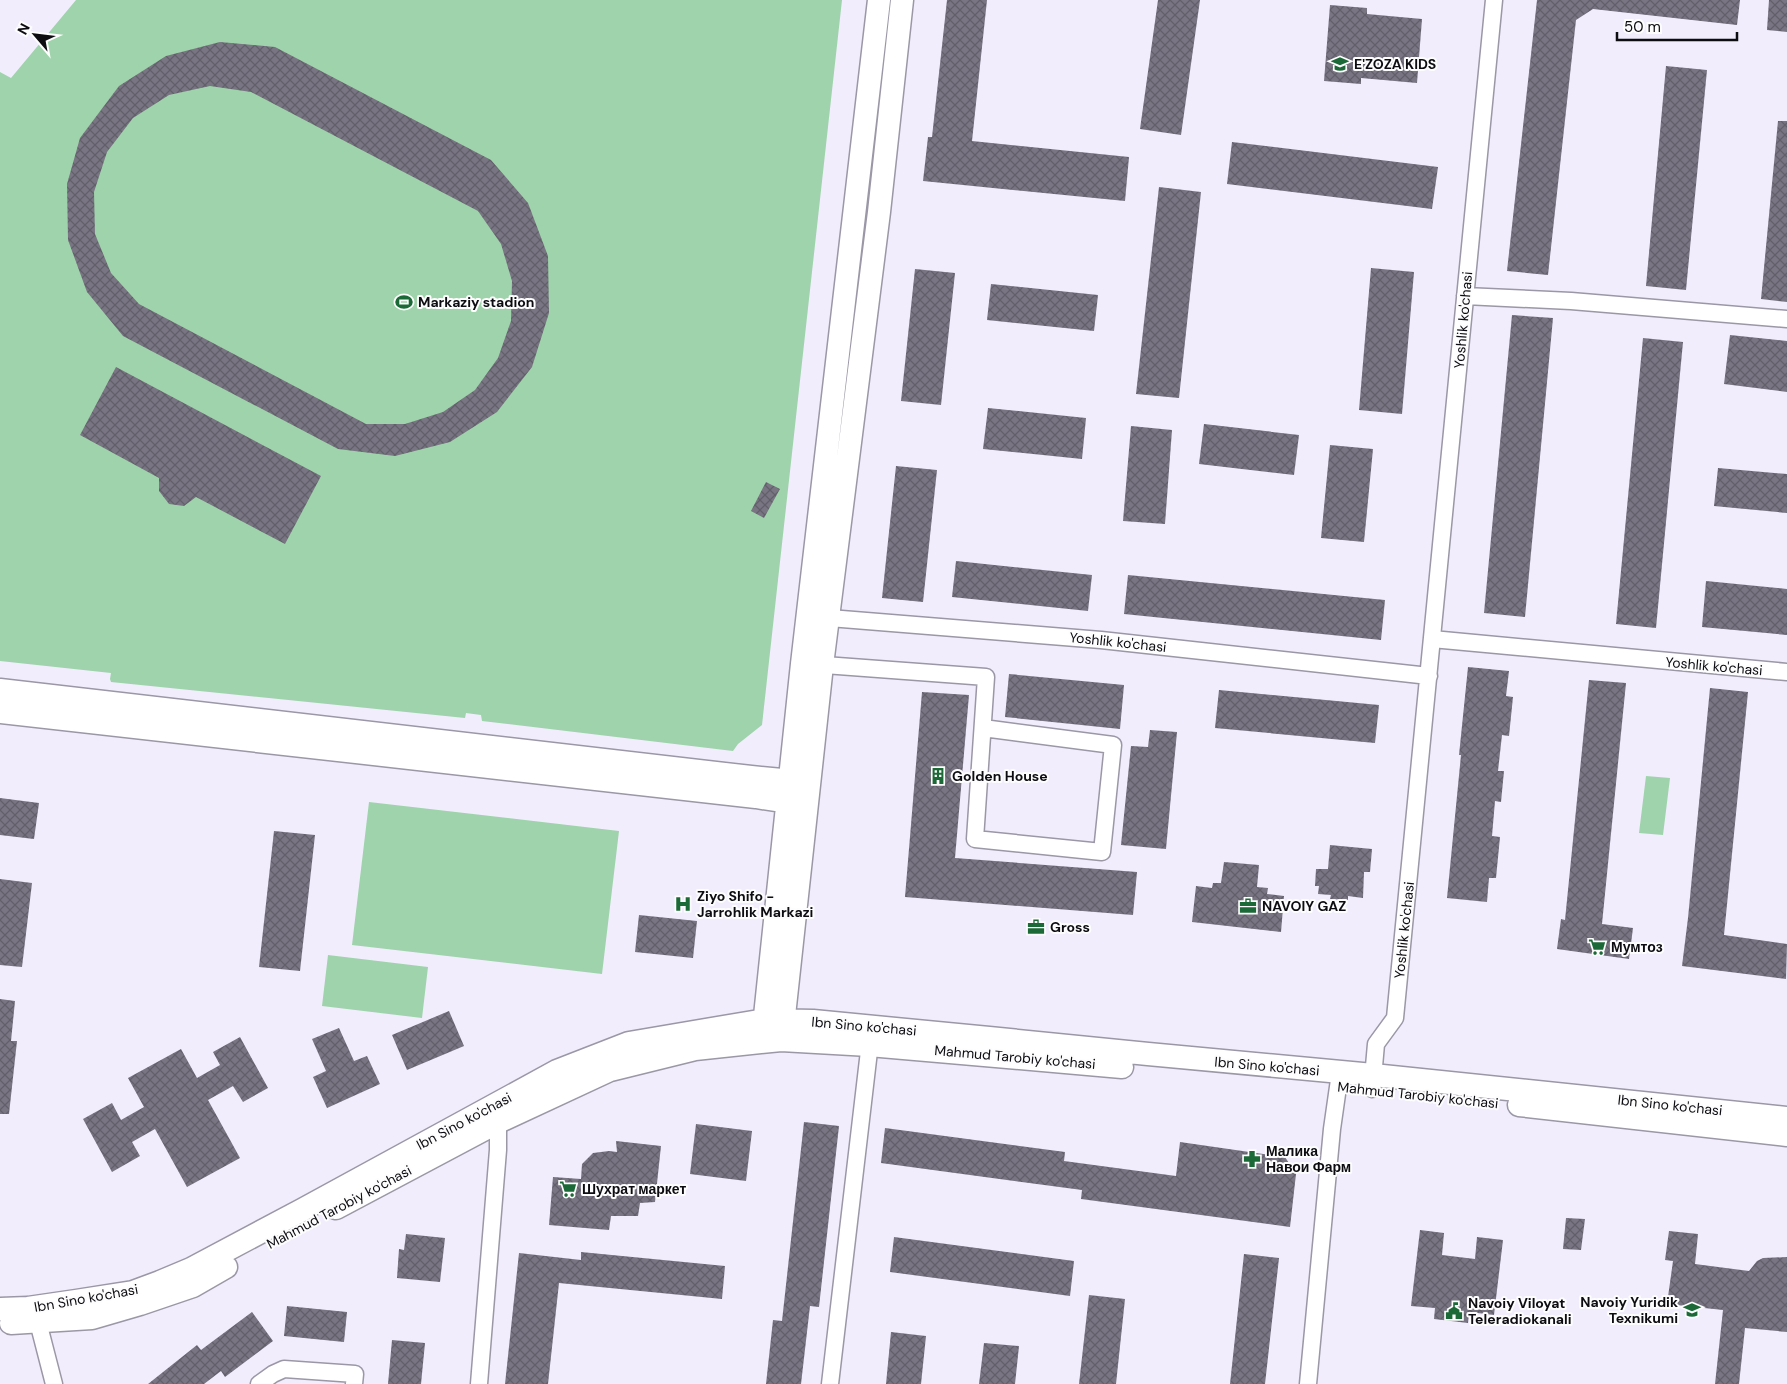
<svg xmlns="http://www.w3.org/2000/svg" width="1787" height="1384" viewBox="0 0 1787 1384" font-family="'DM Sans',sans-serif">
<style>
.green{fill:#9fd3ab}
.building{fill:url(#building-cross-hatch);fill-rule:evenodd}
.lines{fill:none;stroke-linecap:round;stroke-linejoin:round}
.street-casing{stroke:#9b97a6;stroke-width:19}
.secondary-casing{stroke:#9b97a6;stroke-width:25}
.street{stroke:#fff;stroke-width:16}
.secondary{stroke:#fff;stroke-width:22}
.labels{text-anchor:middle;stroke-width:4;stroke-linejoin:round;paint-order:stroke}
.poi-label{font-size:14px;font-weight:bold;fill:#0d0c11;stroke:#fdfdfd;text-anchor:start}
.street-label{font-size:14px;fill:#0d0c11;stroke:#fdfdfd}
</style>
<defs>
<pattern id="building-cross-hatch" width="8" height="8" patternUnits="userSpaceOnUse" patternTransform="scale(1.25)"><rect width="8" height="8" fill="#797583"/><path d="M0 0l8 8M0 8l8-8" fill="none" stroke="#625e6a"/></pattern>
</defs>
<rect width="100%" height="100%" fill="#f1edfd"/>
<path class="green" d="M 76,0 L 842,0 L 762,725 L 738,744 L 733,751 L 482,721 L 481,715 L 466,713 L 465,718 L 111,682 L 110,679 L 111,673 L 0,661 L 0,72 L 11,78 Z
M 1646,776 L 1670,778 L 1663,835 L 1639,833 Z
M 369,802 L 619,831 L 602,974 L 352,945 Z
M 328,955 L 428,967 L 422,1018 L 322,1006 Z"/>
<path class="building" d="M 947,0 L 987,0 L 972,141 L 1129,157 L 1125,201 L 923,181 L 928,137 L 932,137 Z
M 1158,0 L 1200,0 L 1181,135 L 1140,129 Z
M 1537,0 L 1740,0 L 1737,25 L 1593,9 L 1576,20 L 1548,275 L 1507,271 Z
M 1769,0 L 1787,0 L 1787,32 L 1767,30 Z
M 1330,5 L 1367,8 L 1367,14 L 1422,19 L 1417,83 L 1361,78 L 1361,84 L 1324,81 Z
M 220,42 L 275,47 L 491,160 L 528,203 L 548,256 L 549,313 L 532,367 L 497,412 L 450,442 L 395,456 L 338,449 L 123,336 L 87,292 L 68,240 L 67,184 L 80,138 L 119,86 L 166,56 ZM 210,86 L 251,92 L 478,211 L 501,244 L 512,281 L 511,321 L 498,358 L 475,390 L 443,412 L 405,424 L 366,424 L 139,304 L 111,273 L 95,234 L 94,192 L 107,152 L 133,118 L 169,95 Z
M 1666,66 L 1707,70 L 1686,290 L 1646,286 Z
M 1778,121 L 1787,121 L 1787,302 L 1761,299 Z
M 1232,142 L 1438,167 L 1432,209 L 1227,184 Z
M 1159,187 L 1201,192 L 1179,398 L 1136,394 Z
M 1371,268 L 1414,272 L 1402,414 L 1359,410 Z
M 915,269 L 955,273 L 941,405 L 901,401 Z
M 991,284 L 1098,295 L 1094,331 L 987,320 Z
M 1512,315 L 1553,318 L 1525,617 L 1484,613 Z
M 1730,335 L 1787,341 L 1787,392 L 1724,384 Z
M 1643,338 L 1683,342 L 1656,628 L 1616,624 Z
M 116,367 L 321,476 L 285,544 L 196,497 L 184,506 L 169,504 L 159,491 L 159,478 L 80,435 Z
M 988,408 L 1086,418 L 1082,459 L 983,449 Z
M 1204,424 L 1299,435 L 1294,475 L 1199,464 Z
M 1131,426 L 1172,430 L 1165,524 L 1123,521 Z
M 1330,445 L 1373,449 L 1364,542 L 1321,538 Z
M 896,466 L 937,470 L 923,602 L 882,598 Z
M 1718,468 L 1787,474 L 1787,513 L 1714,506 Z
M 766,482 L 780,489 L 764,518 L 751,511 Z
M 956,561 L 1092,575 L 1088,611 L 952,597 Z
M 1128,575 L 1385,600 L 1381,640 L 1124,614 Z
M 1706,581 L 1787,589 L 1787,635 L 1702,627 Z
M 1468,667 L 1509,671 L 1506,696 L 1513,697 L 1509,736 L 1502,735 L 1498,771 L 1504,771 L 1501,802 L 1495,801 L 1492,836 L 1500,837 L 1496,878 L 1489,878 L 1487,902 L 1447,898 L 1461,755 L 1459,755 Z
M 1009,674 L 1124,685 L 1120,729 L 1005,717 Z
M 1589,680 L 1626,683 L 1602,924 L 1633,928 L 1629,959 L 1557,949 L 1561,919 L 1565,920 Z
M 1710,688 L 1748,692 L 1724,935 L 1787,944 L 1786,979 L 1682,966 L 1688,918 Z
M 1219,690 L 1379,705 L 1375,743 L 1215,728 Z
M 922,692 L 969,695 L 955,858 L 1137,872 L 1133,915 L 905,897 Z
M 1150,730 L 1177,732 L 1166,849 L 1121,845 L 1131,746 L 1148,747 Z
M 0,798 L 39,803 L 34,839 L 0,835 Z
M 274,831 L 315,835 L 300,971 L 259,967 Z
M 1330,845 L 1372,849 L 1370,872 L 1364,872 L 1363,898 L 1348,896 L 1348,900 L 1330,899 L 1331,895 L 1318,894 L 1319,886 L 1315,886 L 1316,869 L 1328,869 Z
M 1224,862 L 1259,865 L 1257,887 L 1268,888 L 1267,894 L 1284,896 L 1281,932 L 1192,922 L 1196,886 L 1212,888 L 1213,883 L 1221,883 Z
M 0,879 L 32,883 L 22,967 L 0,965 Z
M 639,915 L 697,921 L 693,958 L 635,952 Z
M 0,999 L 15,1001 L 11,1041 L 17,1041 L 9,1114 L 0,1114 Z
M 449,1011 L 464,1046 L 407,1070 L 392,1035 Z
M 339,1028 L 354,1061 L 367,1056 L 380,1084 L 327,1108 L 313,1077 L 326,1071 L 312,1039 Z
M 240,1037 L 268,1088 L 243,1102 L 233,1086 L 208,1100 L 240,1158 L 187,1187 L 155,1129 L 132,1142 L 140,1156 L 112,1172 L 83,1119 L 112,1103 L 121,1120 L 144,1107 L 128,1078 L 181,1049 L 197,1078 L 220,1065 L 213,1052 Z
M 804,1122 L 839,1126 L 819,1307 L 810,1306 L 801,1384 L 766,1384 L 773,1320 L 782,1321 Z
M 696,1124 L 752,1131 L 746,1181 L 690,1174 Z
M 885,1128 L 1065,1152 L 1064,1161 L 1176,1176 L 1180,1142 L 1285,1157 L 1296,1174 L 1290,1227 L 1081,1199 L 1082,1190 L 881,1163 Z
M 616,1141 L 661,1146 L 655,1202 L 640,1203 L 638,1216 L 611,1216 L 609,1230 L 549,1225 L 553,1177 L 581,1179 L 582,1164 L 593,1153 L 609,1151 L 617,1152 Z
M 1566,1218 L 1585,1219 L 1581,1250 L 1563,1249 Z
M 1420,1230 L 1444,1233 L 1442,1255 L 1475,1259 L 1477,1237 L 1503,1240 L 1494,1315 L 1469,1312 L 1468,1323 L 1434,1319 L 1435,1308 L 1411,1306 Z
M 1669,1231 L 1698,1234 L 1695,1264 L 1749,1271 L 1757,1261 L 1763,1258 L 1787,1257 L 1787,1332 L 1745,1328 L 1739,1384 L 1715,1384 L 1723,1310 L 1667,1304 L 1673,1261 L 1665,1260 Z
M 406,1234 L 445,1238 L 440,1282 L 397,1278 L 399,1249 L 404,1250 Z
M 894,1237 L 1074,1261 L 1070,1296 L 890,1272 Z
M 581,1252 L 725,1266 L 722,1299 L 559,1283 L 548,1384 L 505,1384 L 519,1253 L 581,1260 Z
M 1244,1254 L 1279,1258 L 1265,1384 L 1230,1384 Z
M 1089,1295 L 1125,1299 L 1116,1384 L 1079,1384 Z
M 287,1306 L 347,1312 L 344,1342 L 284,1336 Z
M 252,1312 L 273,1341 L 225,1377 L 221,1371 L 204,1384 L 148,1384 L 197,1345 L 201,1350 Z
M 891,1332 L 926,1336 L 921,1384 L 886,1384 Z
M 392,1340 L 425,1343 L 421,1384 L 388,1384 Z
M 984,1343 L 1019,1346 L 1015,1384 L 979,1384 Z"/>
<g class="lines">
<g class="street-casing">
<path id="street" d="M 1465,296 L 1571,301 L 1787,319
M 817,617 L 1101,640 L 1429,676
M 1432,639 L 1787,672
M 811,664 L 986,677 L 975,839 L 1102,852 L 1113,745 L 983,728
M 1372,1089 L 1376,1044 L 1395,1018 L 1494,0
M 38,1322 L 54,1384
M 259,1384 L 273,1374 L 284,1369 L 355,1374 L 354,1384
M 479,1384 L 498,1150 L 498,1122 L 495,1115
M 830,1384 L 871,1034
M 1308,1384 L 1332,1129 L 1340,1073"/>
</g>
<g class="secondary-casing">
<path id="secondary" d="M 0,690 L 751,777 L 803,782
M 0,712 L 756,797 L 801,804
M 782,1034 L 822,665 L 879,212 L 902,0
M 763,1035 L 802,664 L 879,0
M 1519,1105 L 1787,1135
M 336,1208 L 498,1122 L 610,1070 L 695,1049 L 781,1040 L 869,1045 L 1122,1067
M 0,1309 L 28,1308 L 76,1301 L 133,1292 L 160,1282 L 191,1269 L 302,1210 L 557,1071 L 629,1043 L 765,1020 L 813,1021 L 989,1038 L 1148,1054 L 1373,1075 L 1787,1118
M 11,1323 L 92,1318 L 140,1304 L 193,1286 L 226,1267"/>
</g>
<use href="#street" class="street"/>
<use href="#secondary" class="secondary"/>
</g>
<defs>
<g id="school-bare" transform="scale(1.35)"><path d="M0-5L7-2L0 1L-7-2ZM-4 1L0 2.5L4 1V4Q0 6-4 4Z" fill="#1c6938" stroke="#fdfdfd" stroke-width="2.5" paint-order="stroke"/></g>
<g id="stadium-bare" transform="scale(1.35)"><path d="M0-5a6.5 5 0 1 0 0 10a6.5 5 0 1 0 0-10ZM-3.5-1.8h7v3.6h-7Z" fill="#1c6938" stroke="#fdfdfd" stroke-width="2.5" paint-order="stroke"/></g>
<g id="building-bare" transform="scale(1.35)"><path d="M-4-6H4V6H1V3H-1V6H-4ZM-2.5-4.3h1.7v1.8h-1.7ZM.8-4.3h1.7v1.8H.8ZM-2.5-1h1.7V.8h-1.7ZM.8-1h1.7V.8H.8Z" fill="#1c6938" stroke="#fdfdfd" stroke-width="2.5" paint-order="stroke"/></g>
<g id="hospital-bare" transform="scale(1.35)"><path d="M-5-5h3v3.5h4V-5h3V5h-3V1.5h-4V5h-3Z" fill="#1c6938" stroke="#fdfdfd" stroke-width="2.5" paint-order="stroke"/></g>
<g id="office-bare" transform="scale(1.35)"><path d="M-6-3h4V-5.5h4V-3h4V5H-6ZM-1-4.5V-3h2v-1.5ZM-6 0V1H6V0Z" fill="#1c6938" stroke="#fdfdfd" stroke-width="2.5" paint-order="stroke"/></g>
<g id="supermarket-bare" transform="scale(1.35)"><path d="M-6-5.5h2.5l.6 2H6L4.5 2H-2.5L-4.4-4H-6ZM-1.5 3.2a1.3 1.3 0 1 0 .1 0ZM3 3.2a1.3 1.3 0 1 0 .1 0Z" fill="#1c6938" stroke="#fdfdfd" stroke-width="2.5" paint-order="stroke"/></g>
<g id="pharmacy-bare" transform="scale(1.35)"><path d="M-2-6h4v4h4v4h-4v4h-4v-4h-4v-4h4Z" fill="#1c6938" stroke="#fdfdfd" stroke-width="2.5" paint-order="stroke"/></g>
<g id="university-bare" transform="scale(1.35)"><path d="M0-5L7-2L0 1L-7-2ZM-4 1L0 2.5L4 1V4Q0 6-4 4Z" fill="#1c6938" stroke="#fdfdfd" stroke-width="2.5" paint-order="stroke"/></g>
<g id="civic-bare" transform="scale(1.35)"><path d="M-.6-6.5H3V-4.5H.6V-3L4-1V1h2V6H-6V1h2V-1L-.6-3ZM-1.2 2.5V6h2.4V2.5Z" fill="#1c6938" stroke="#fdfdfd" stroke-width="2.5" paint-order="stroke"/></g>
</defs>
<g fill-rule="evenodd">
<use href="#school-bare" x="1340" y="64"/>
<use href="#stadium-bare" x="404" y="302"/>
<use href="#building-bare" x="938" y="776"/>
<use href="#hospital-bare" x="683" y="904"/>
<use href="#office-bare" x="1248" y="906"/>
<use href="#office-bare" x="1036" y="927"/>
<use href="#supermarket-bare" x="1597" y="947"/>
<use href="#pharmacy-bare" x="1252" y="1159"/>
<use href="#supermarket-bare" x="568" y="1189"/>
<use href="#university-bare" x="1692" y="1310"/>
<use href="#civic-bare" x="1454" y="1311"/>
</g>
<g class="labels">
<g class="poi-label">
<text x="1354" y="69">E'ZOZA KIDS</text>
<text x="418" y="307">Markaziy stadion</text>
<text x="952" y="781">Golden House</text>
<text x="697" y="901">Ziyo Shifo -<tspan x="697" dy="16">Jarrohlik Markazi</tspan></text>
<text x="1262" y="911">NAVOIY GAZ</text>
<text x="1050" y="932">Gross</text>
<text x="1611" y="952">Мумтоз</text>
<text x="1266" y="1156">Малика<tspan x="1266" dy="16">Навои Фарм</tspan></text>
<text x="582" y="1194">Шухрат маркет</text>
<text x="1678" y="1307" text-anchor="end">Navoiy Yuridik<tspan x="1678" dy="16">Texnikumi</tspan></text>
<text x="1468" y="1308">Navoiy Viloyat<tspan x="1468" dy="16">Teleradiokanali</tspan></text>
</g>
<g class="street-label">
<text transform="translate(1463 320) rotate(-85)" y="5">Yoshlik ko'chasi</text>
<text transform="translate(1118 642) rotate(6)" y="5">Yoshlik ko'chasi</text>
<text transform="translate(1714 666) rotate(5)" y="5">Yoshlik ko'chasi</text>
<text transform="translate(1404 930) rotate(-84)" y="5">Yoshlik ko'chasi</text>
<text transform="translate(864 1026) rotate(5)" y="5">Ibn Sino ko'chasi</text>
<text transform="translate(1015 1057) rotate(5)" y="5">Mahmud Tarobiy ko'chasi</text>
<text transform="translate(1267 1066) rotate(5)" y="5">Ibn Sino ko'chasi</text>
<text transform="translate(1418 1095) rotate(6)" y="5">Mahmud Tarobiy ko'chasi</text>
<text transform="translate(1670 1105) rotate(6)" y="5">Ibn Sino ko'chasi</text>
<text transform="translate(464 1121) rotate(-28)" y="5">Ibn Sino ko'chasi</text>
<text transform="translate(339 1207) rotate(-28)" y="5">Mahmud Tarobiy ko'chasi</text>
<text transform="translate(86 1298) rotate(-10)" y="5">Ibn Sino ko'chasi</text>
</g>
</g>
<g transform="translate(35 35) rotate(298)" stroke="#fdfdfd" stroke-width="4" paint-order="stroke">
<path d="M0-4L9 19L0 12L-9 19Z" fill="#0d0c11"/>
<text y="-8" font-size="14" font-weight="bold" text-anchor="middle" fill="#0d0c11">N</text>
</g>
<path d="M1617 32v8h120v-8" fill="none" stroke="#0d0c11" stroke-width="2.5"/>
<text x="1624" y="32" font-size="15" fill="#0d0c11" stroke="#fdfdfd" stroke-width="4" paint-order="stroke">50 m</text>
</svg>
